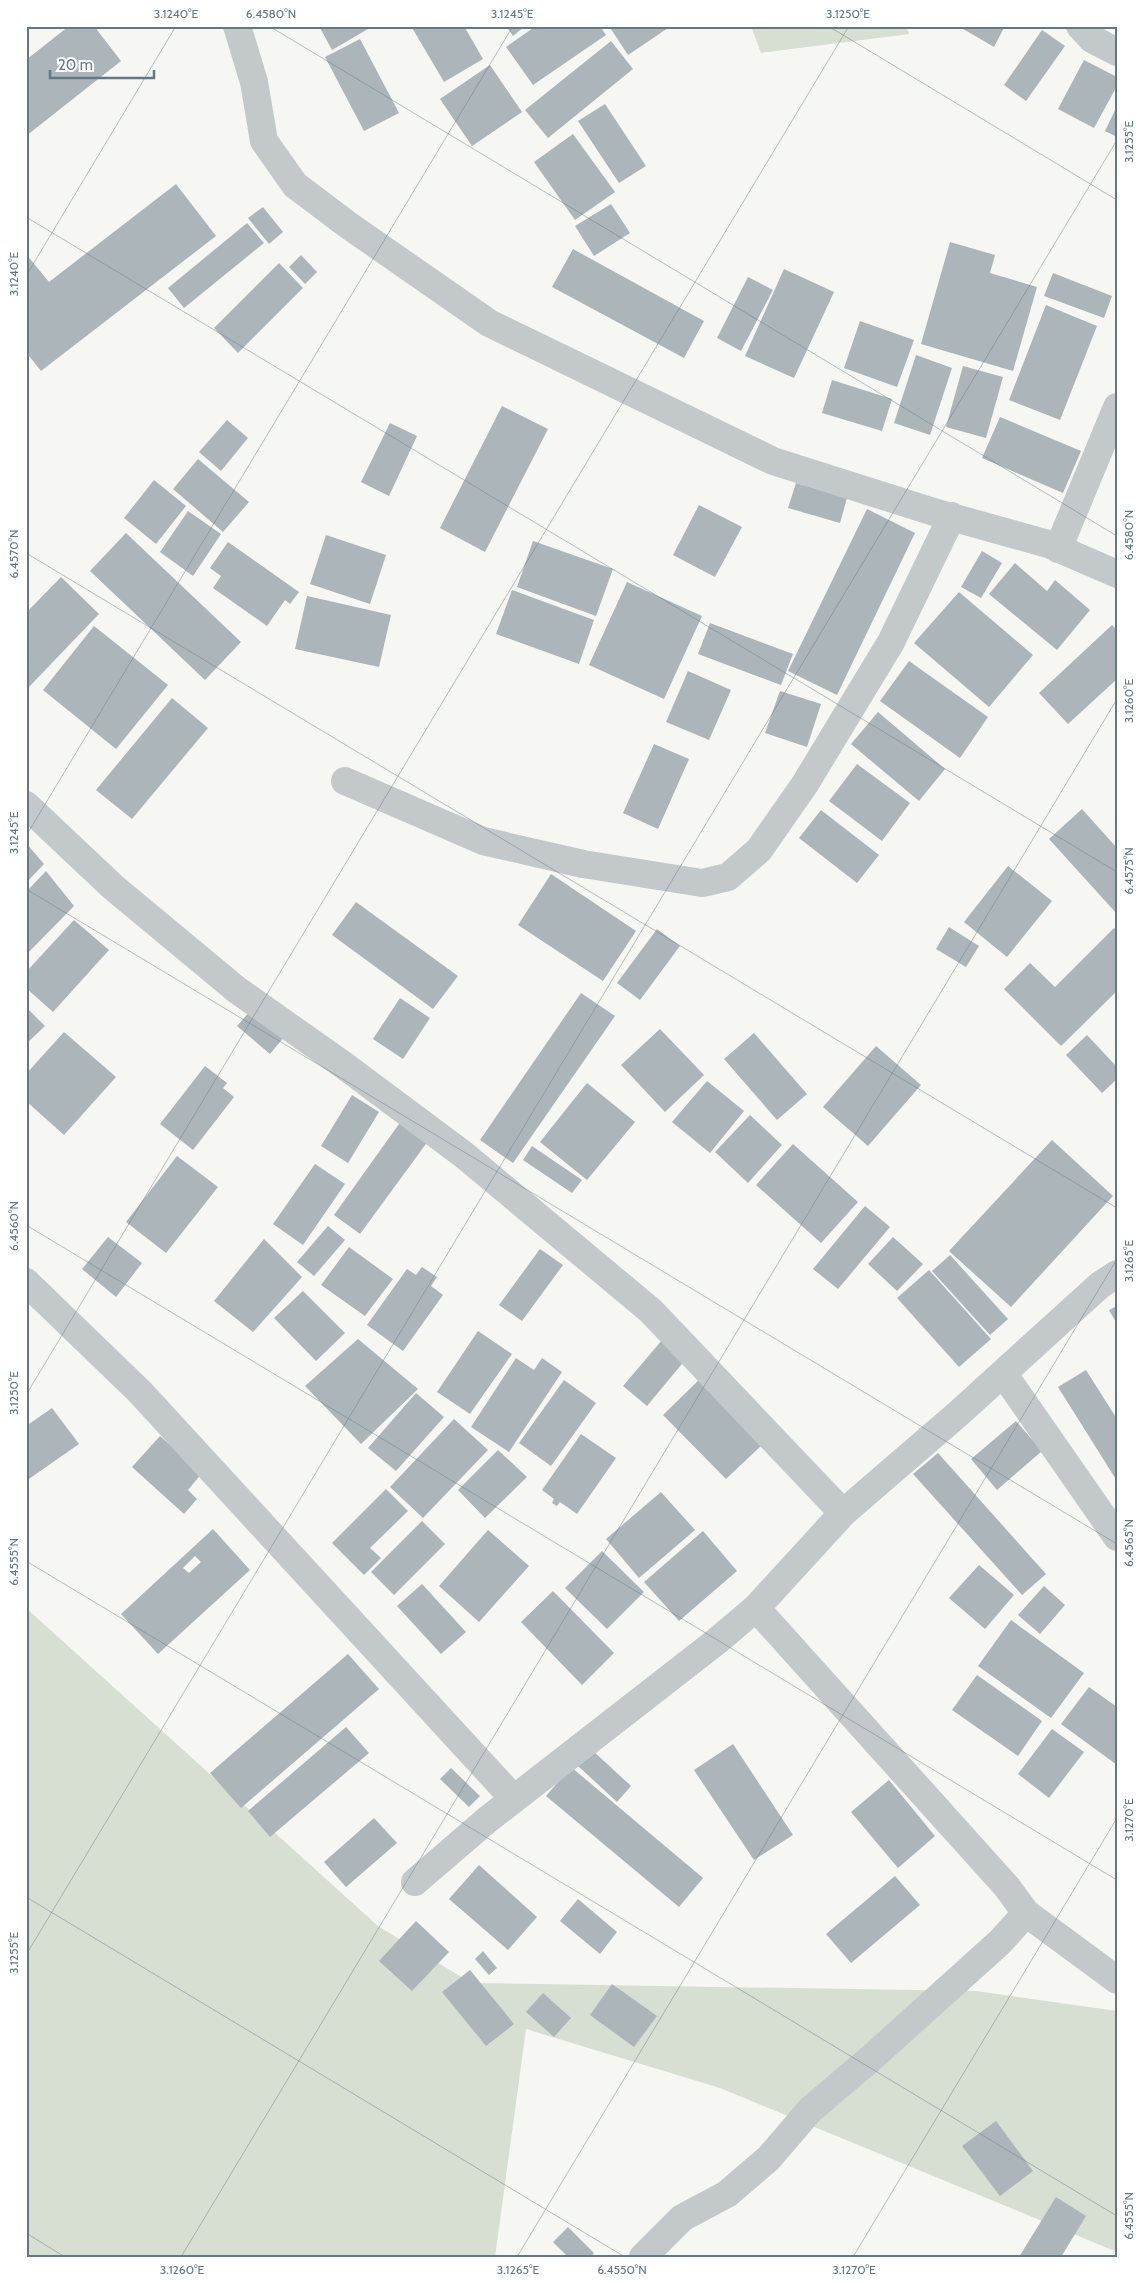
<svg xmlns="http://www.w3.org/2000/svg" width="1143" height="2283" viewBox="0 0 1143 2283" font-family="Cabin,sans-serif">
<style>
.green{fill:#d7ded2}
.building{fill:#abb5ba;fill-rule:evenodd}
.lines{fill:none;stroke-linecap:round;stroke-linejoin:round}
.minor{stroke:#c3c8cb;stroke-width:28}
.ticks{fill:none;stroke:#627886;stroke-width:1;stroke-opacity:0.45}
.neatline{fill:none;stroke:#627886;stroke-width:2}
.ticks-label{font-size:12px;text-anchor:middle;fill:#627886}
</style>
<rect width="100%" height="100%" fill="#f6f6f2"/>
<path class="green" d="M 751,26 L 906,26 L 909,34 L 761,53 Z
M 26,1608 L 378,1926 L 471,1983 L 976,1991 L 1117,2011 L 1117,2252 L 720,2088 L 526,2029 L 495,2257 L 26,2257 Z"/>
<path class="building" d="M 69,26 L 94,26 L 121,61 L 26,136 L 26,60 Z
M 319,26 L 366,26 L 368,29 L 332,50 Z
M 411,26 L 464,26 L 483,59 L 444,82 Z
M 506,26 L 525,26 L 513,36 Z
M 536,26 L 600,26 L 606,35 L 533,85 L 506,47 Z
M 609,26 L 671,26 L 628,55 Z
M 958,26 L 1005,26 L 994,47 Z
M 1042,30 L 1065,46 L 1026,101 L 1004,85 Z
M 360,39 L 399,113 L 364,131 L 325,57 Z
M 611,41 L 633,69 L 548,138 L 525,110 Z
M 1084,60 L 1117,77 L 1117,86 L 1094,128 L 1058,109 Z
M 490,65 L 522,112 L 472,146 L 440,99 Z
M 605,104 L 646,166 L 619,183 L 578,121 Z
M 1117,106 L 1117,137 L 1105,131 Z
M 573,134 L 615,192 L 575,220 L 534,162 Z
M 176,184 L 216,236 L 41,371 L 26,352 L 26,254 L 49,282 Z
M 611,204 L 630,233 L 594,256 L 575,226 Z
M 263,207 L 283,232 L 269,244 L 248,218 Z
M 247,223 L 264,243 L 184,308 L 168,288 Z
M 950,242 L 995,255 L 990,273 L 1037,287 L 1013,371 L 921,344 Z
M 573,249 L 704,321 L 684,358 L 552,287 Z
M 301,255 L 317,272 L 305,284 L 289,267 Z
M 279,263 L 303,288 L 238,353 L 214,328 Z
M 784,269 L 834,292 L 794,378 L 745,356 Z
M 1053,273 L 1112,296 L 1104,318 L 1044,296 Z
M 748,277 L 773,290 L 741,351 L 717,338 Z
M 1046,305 L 1097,326 L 1060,420 L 1009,400 Z
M 860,321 L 914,340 L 897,387 L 844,368 Z
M 916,355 L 952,368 L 930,435 L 894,423 Z
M 963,366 L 1003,377 L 986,438 L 946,427 Z
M 832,380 L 892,399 L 882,431 L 822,413 Z
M 502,406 L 548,429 L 485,552 L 440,528 Z
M 1000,417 L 1081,451 L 1063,493 L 982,458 Z
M 227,420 L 248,438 L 221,471 L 199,452 Z
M 390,423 L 417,436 L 389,496 L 361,482 Z
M 198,459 L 249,502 L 223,532 L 173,489 Z
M 154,480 L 186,506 L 156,544 L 124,518 Z
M 796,483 L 847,498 L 840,523 L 788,508 Z
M 699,505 L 742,527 L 715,577 L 673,555 Z
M 867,509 L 915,533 L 837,695 L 788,671 Z
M 188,511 L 221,534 L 193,576 L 160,552 Z
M 126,533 L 241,642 L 205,680 L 90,571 Z
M 326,535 L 386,555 L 370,604 L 310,584 Z
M 533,541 L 613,569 L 596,616 L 517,587 Z
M 228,542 L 299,592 L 290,604 L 285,600 L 267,626 L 213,588 L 221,576 L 210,568 Z
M 982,551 L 1002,563 L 981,598 L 961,587 Z
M 1015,563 L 1047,591 L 1055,580 L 1090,610 L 1057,650 L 989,594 Z
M 61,577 L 99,614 L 26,690 L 26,613 Z
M 627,582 L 702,616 L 664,699 L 589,665 Z
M 512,590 L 594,620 L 579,664 L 496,634 Z
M 959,592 L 1033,655 L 989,707 L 914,643 Z
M 307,596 L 391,615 L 379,667 L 295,649 Z
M 710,623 L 793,654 L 781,685 L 698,654 Z
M 1112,625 L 1117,630 L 1117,679 L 1068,724 L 1039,693 Z
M 94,626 L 168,685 L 116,749 L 43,690 Z
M 909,661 L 988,717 L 960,758 L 880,701 Z
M 688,671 L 731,690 L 709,740 L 666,722 Z
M 780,691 L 821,704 L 807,747 L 765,733 Z
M 172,698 L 208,728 L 132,819 L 96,790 Z
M 878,712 L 945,769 L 919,801 L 851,744 Z
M 654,744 L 689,759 L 658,829 L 623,813 Z
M 857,764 L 910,803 L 882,841 L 829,801 Z
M 1082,809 L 1117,848 L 1117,914 L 1049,839 Z
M 821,810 L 879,855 L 857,883 L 799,838 Z
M 26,843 L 44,864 L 26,883 Z
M 1008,866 L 1052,901 L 1007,957 L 964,922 Z
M 46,871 L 74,906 L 26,955 L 26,892 Z
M 551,874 L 636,931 L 603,981 L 518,925 Z
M 356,902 L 458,976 L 433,1009 L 332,935 Z
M 74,920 L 109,950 L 53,1012 L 26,988 L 26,972 Z
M 949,927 L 979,946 L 966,967 L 936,949 Z
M 1114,928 L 1117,931 L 1117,991 L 1061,1046 L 1004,989 L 1030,963 L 1055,987 Z
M 657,929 L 680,946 L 640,1000 L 617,983 Z
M 581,993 L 615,1016 L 513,1163 L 480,1140 Z
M 400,998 L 430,1018 L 403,1059 L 373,1039 Z
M 26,1007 L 45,1026 L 26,1044 Z
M 251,1010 L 284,1037 L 270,1054 L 237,1026 Z
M 660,1029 L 704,1075 L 665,1112 L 621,1065 Z
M 64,1032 L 116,1077 L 64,1135 L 26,1101 L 26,1074 Z
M 754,1033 L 807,1094 L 777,1120 L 724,1059 Z
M 1087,1035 L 1117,1067 L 1117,1079 L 1102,1093 L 1066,1055 Z
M 876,1046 L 921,1085 L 868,1146 L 823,1107 Z
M 205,1066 L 227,1083 L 223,1088 L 234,1097 L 193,1150 L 160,1124 Z
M 707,1081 L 744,1111 L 710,1153 L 672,1122 Z
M 587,1083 L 635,1122 L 587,1180 L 540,1142 Z
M 352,1095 L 379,1112 L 348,1163 L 321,1146 Z
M 750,1115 L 782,1145 L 748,1183 L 715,1152 Z
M 404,1117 L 431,1137 L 360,1234 L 334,1215 Z
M 1052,1140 L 1113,1196 L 1011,1307 L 949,1251 Z
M 793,1144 L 858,1202 L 821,1243 L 756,1185 Z
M 532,1146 L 582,1180 L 572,1193 L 523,1160 Z
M 177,1156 L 218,1187 L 166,1253 L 126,1222 Z
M 315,1164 L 345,1184 L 303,1245 L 273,1224 Z
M 865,1206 L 890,1227 L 838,1289 L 813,1269 Z
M 328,1226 L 345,1240 L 314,1276 L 297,1262 Z
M 108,1237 L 142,1263 L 116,1297 L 82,1269 Z
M 893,1237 L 923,1264 L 897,1291 L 868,1264 Z
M 264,1239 L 302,1277 L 253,1332 L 214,1301 Z
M 349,1247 L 393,1279 L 365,1316 L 321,1285 Z
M 540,1249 L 563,1265 L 522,1321 L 499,1305 Z
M 950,1255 L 1008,1319 L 990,1335 L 932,1271 Z
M 422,1267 L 437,1277 L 431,1286 L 443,1295 L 403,1351 L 367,1325 L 407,1269 L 416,1275 Z
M 929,1270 L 991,1339 L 959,1367 L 897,1298 Z
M 303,1291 L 345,1333 L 316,1361 L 274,1318 Z
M 1117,1306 L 1117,1324 L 1109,1310 Z
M 478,1331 L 512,1354 L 470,1414 L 437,1392 Z
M 358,1339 L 418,1389 L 361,1444 L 305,1386 Z
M 663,1339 L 686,1359 L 647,1406 L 623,1386 Z
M 516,1358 L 534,1370 L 542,1358 L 562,1372 L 509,1452 L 471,1427 Z
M 1086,1370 L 1117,1419 L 1117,1481 L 1058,1387 Z
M 703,1376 L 766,1441 L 726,1479 L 663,1415 Z
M 564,1380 L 596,1403 L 551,1466 L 519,1443 Z
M 416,1393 L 444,1417 L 396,1471 L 368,1448 Z
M 52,1408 L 79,1444 L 26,1481 L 26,1426 Z
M 454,1419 L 488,1450 L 423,1518 L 390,1487 Z
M 1016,1421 L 1042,1451 L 997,1490 L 971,1459 Z
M 581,1434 L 616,1458 L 577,1514 L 560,1502 L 557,1506 L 552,1503 L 554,1499 L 542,1490 Z
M 160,1436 L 202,1473 L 188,1490 L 197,1499 L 184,1514 L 132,1467 Z
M 498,1450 L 527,1477 L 485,1518 L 458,1490 Z
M 938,1453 L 1046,1574 L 1022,1595 L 913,1474 Z
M 386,1489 L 408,1511 L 370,1548 L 381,1558 L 364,1575 L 332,1543 Z
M 661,1492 L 695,1530 L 639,1578 L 606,1539 Z
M 422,1521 L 445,1544 L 394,1595 L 371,1572 Z
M 213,1529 L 250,1570 L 158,1654 L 121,1614 ZM 195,1556 L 201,1562 L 189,1573 L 183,1568 Z
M 488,1530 L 529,1566 L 479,1622 L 439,1586 Z
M 703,1531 L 737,1571 L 679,1621 L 644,1582 Z
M 602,1551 L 644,1592 L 607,1629 L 565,1588 Z
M 979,1565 L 1014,1595 L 985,1629 L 949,1598 Z
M 422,1584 L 466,1632 L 441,1654 L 397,1606 Z
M 1044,1586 L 1065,1605 L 1040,1634 L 1018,1615 Z
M 553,1591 L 614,1653 L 582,1685 L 521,1622 Z
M 1011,1620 L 1084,1673 L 1051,1718 L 978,1666 Z
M 348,1654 L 379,1689 L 241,1808 L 210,1773 Z
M 977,1675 L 1042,1721 L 1018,1756 L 952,1710 Z
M 1089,1687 L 1117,1707 L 1117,1765 L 1061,1724 Z
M 346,1727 L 369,1753 L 270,1837 L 248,1811 Z
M 1052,1729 L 1084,1752 L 1049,1798 L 1018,1774 Z
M 733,1744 L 793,1835 L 754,1860 L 694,1770 Z
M 591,1749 L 631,1786 L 617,1802 L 577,1765 Z
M 571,1767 L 703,1878 L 679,1907 L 546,1796 Z
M 451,1768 L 480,1796 L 469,1807 L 440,1779 Z
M 889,1780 L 935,1836 L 898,1868 L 851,1812 Z
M 374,1818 L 397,1843 L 346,1887 L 324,1862 Z
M 479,1865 L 537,1917 L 508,1950 L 449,1899 Z
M 895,1876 L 920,1905 L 851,1963 L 826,1934 Z
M 578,1899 L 617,1932 L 600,1954 L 560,1921 Z
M 416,1921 L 449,1952 L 412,1991 L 379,1961 Z
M 483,1951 L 497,1968 L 489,1975 L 475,1959 Z
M 470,1970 L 514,2024 L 486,2046 L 442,1992 Z
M 612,1984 L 657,2016 L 634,2047 L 590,2015 Z
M 543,1993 L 571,2018 L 554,2037 L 526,2012 Z
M 996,2121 L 1033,2171 L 1000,2196 L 962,2146 Z
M 1056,2197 L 1086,2216 L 1061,2257 L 1019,2257 Z
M 568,2227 L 594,2253 L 591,2257 L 568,2257 L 553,2242 Z"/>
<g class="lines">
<path class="minor" d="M 237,26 L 254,82 L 264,141 L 295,185 L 348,225 L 489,323 L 773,461 L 937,513 L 1048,544 L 1117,574
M 1080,26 L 1092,39 L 1117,52
M 1058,549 L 1117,407
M 345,781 L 483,841 L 583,864 L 702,883 L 728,877 L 759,850 L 805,784 L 891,642 L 952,516
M 26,805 L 113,887 L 237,990 L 342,1064 L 464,1155 L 651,1311 L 843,1513
M 26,1282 L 140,1392 L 514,1799
M 1003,1373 L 1117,1537
M 415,1882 L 487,1820 L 717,1641 L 756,1608 L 843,1513 L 959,1413 L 1100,1285 L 1117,1274
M 1026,1913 L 1117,1980
M 643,2257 L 682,2218 L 727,2194 L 769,2158 L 810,2110 L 869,2060 L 1000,1942 L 1026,1913 L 1007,1887 L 756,1608"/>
</g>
<path class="ticks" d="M 269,26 L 1117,536M 828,26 L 1117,200M 26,217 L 1117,872M 26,276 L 176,26M 26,553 L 1117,1208M 26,836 L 513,26M 26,889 L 1117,1544M 26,1225 L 1117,1880M 26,1395 L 849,26M 26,1561 L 1117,2216M 26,1897 L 625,2257M 26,1955 L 1117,140M 26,2233 L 65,2257M 181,2257 L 1117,699M 517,2257 L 1117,1259M 853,2257 L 1117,1818"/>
<rect width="1143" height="2283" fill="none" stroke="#ffffff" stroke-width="55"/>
<path d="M50 70v8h104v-8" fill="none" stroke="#627886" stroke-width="2.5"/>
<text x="58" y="70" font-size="15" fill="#627886" stroke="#ffffff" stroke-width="4" paint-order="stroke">20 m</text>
<rect x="28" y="28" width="1088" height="2228" class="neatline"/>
<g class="ticks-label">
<text x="176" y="18">3.1240°E</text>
<text x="271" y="18">6.4580°N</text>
<text x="512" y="18">3.1245°E</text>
<text x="848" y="18">3.1250°E</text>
<text transform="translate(1129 142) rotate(-90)" y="4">3.1255°E</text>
<text transform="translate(14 274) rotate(-90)" y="4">3.1240°E</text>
<text transform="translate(1129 535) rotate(-90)" y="4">6.4580°N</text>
<text transform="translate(14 554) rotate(-90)" y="4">6.4570°N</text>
<text transform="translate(1129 701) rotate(-90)" y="4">3.1260°E</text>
<text transform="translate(14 833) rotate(-90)" y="4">3.1245°E</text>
<text transform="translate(1129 871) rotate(-90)" y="4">6.4575°N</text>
<text transform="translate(14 1226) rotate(-90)" y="4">6.4560°N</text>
<text transform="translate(1129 1261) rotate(-90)" y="4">3.1265°E</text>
<text transform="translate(14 1393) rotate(-90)" y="4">3.1250°E</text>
<text transform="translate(1129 1543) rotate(-90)" y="4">6.4565°N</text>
<text transform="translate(14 1562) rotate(-90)" y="4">6.4555°N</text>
<text transform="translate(1129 1820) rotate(-90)" y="4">3.1270°E</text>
<text transform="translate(14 1953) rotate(-90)" y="4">3.1255°E</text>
<text transform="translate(1129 2216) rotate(-90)" y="4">6.4555°N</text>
<text x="182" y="2274">3.1260°E</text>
<text x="518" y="2274">3.1265°E</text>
<text x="622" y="2274">6.4550°N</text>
<text x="854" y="2274">3.1270°E</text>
</g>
</svg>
